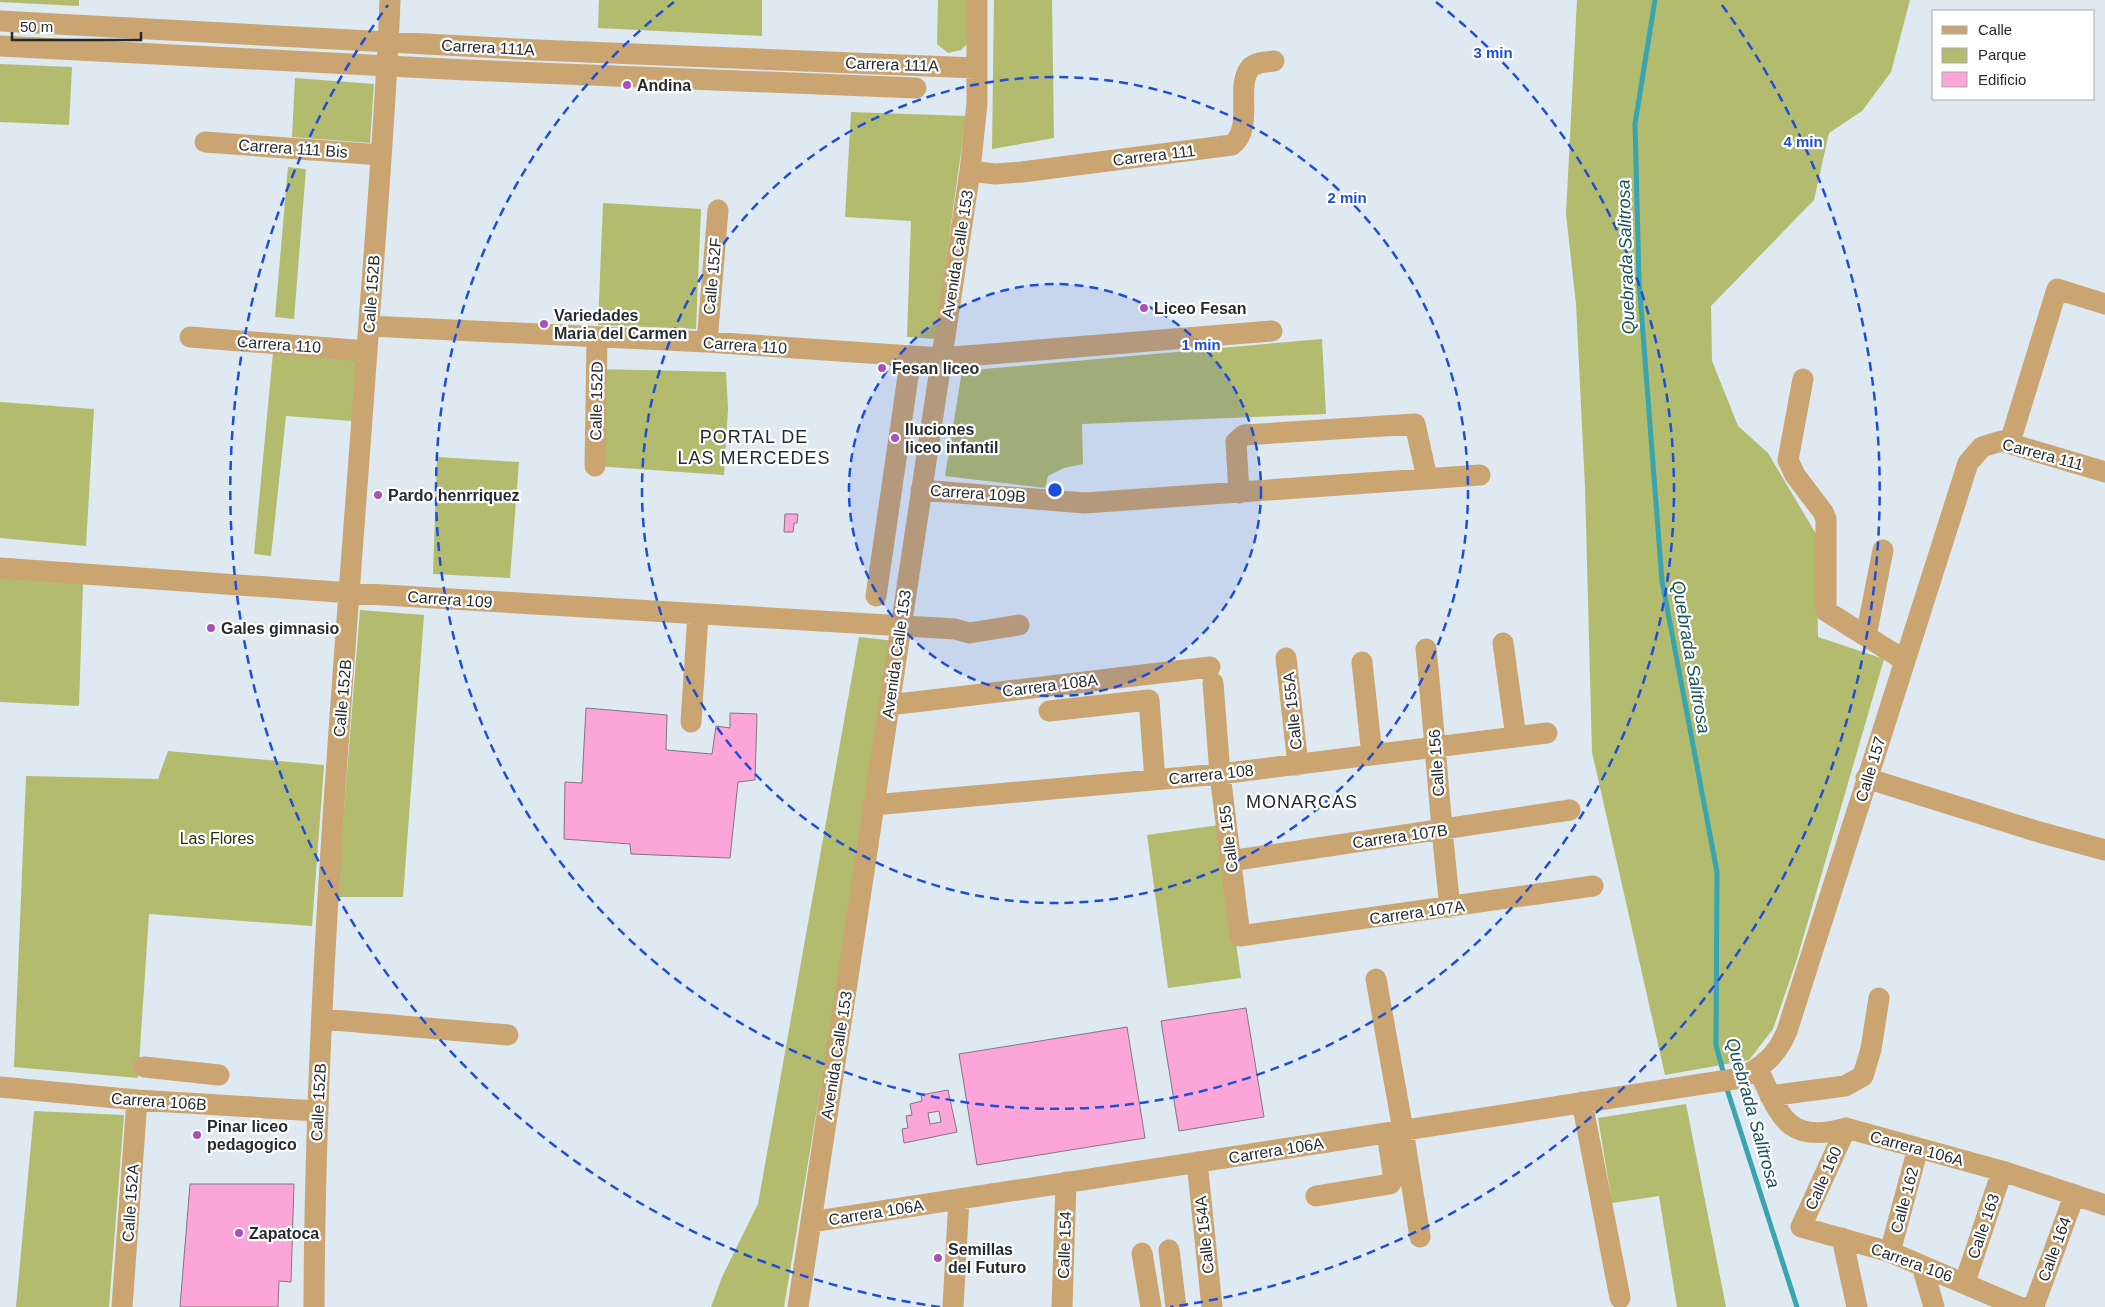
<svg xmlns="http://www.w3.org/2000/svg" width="2105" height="1307" viewBox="0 0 2105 1307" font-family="Helvetica,sans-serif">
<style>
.green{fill:#b2bb6e}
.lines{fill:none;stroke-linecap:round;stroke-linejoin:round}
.stream{stroke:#3aa5af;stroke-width:5}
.building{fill:#fba5d9;stroke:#82777d;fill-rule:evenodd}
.minor{stroke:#caa471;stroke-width:21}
.ring{fill:none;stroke:#1d4ed8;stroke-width:2.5;stroke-dasharray:9 6}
.poi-dot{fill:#a950bd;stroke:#fff;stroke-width:2}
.labels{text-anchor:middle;stroke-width:4.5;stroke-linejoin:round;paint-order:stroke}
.street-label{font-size:16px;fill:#262a2d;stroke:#fff}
.poi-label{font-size:16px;font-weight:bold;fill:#262a2d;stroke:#fff;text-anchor:start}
.park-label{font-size:16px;fill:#2c3006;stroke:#fff}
.water-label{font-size:18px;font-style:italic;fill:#165258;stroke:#fff}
.neighbourhood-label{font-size:18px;letter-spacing:1px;fill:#262a2d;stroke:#fff}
.centre{fill:#1d4ed8;stroke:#fff;stroke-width:2.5}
.ring-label{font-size:15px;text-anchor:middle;font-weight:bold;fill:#1d4ed8;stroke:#fff;stroke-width:4.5;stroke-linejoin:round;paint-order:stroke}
</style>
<rect width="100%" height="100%" fill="#dee9f1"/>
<path class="green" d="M 0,0 L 79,0 L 79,6 L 0,2 Z
M 599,0 L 762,0 L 762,36 L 598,28 Z
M 938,0 L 968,0 L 967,44 L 961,50 L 948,53 L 937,44 Z
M 994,0 L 1052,0 L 1054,138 L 992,149 Z
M 1577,0 L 1910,0 L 1891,72 L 1862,111 L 1829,133 L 1814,200 L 1711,306 L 1712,361 L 1738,426 L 1768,453 L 1816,534 L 1818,637 L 1884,659 L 1797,959 L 1773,1029 L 1749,1060 L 1665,1075 L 1592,752 L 1585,487 L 1576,304 L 1566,214 Z
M 0,64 L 72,67 L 69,125 L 0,122 Z
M 295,78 L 374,84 L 370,143 L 292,137 Z
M 851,112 L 966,116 L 935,339 L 907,337 L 911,221 L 845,217 Z
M 288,167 L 306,169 L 294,319 L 275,317 Z
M 603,203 L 701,209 L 696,329 L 598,325 Z
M 1322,339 L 1326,414 L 1082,424 L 1083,464 L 1064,468 L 1048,476 L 1045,488 L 945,476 L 962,371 Z
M 273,353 L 357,360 L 352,421 L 286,416 L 271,556 L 254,554 Z
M 597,369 L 726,372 L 728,409 L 724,475 L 595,466 Z
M 0,402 L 94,409 L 86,546 L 0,538 Z
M 437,457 L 519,462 L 510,578 L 433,574 Z
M 0,577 L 83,583 L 79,706 L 0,702 Z
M 360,610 L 424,615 L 403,897 L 337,897 Z
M 859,637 L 895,641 L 784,1307 L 711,1307 L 722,1277 L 758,1204 Z
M 168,751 L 324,765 L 312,926 L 149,914 L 138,1078 L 14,1067 L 26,776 L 158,779 Z
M 1219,825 L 1241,978 L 1168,988 L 1147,835 Z
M 1686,1104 L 1726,1307 L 1677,1307 L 1659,1196 L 1612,1203 L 1598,1118 Z
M 34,1111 L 124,1115 L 109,1307 L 16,1307 Z"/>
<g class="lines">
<path class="stream" d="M 1655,0 L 1635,124 L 1639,281 L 1662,581 L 1717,872 L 1716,1045 L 1724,1075
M 1726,1086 L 1797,1307"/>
</g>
<path class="building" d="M 785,514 L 798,514 L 797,523 L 794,523 L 793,532 L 784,532 Z
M 586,708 L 667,715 L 666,750 L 712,754 L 716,726 L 730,728 L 730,713 L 757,714 L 755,780 L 738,782 L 730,858 L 631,854 L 630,844 L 564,839 L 565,782 L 582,783 Z
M 1246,1008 L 1264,1117 L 1179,1131 L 1161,1021 Z
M 1127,1027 L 1145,1138 L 977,1165 L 959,1054 Z
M 948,1090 L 957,1132 L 904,1143 L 902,1129 L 908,1128 L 906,1116 L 912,1115 L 910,1104 L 922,1101 L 921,1095 ZM 939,1111 L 941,1122 L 930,1124 L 928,1113 Z
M 190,1184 L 294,1184 L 291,1282 L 279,1281 L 278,1307 L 180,1307 Z"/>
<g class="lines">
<path class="minor" d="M 0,21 L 537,50 L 976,68
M 0,46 L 466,70 L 916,88
M 205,142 L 381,155
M 970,171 L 995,174 L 1022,172 L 1232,145 C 1255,127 1234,85 1251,67 C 1257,62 1266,62 1274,61
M 369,326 L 707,342 L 941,358 L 1272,331
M 190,337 L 367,351
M 707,342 L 718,210
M 1803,379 L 1788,460 L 1795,475 L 1823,512 L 1826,519 L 1826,611 L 1904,660
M 2010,442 L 2057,289 L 2105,304
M 595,466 L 597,337
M 921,490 L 1085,503 L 1480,475
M 1239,493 L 1236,442 L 1244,435 L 1415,424 L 1427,478
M 0,568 L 351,593 L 955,629 L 969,633 L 1019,625
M 876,596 L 911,356
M 1866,636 L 1883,550
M 1503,643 L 1516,737
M 1426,649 C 1435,735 1440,821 1450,907
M 1286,658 L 1298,765
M 1362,662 L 1372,755
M 1213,683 L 1220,774 L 1240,936 L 1593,886
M 889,705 L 1210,667
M 1049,711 L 1149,700 L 1155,780
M 691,722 L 698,615
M 1866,778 L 2039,832 L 2105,850
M 873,805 L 1220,774 L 1547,733
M 1230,861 L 1570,810
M 1376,979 L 1403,1130 L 1420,1237
M 322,1019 L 508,1035
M 144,1067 L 219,1075
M 1758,1069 C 1780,1115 1786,1145 1846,1128 L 2002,1171 L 2105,1205
M 0,1087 L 137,1100 L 317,1111
M 1770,1096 L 1845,1086 L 1863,1076 L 1871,1049 L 1879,998
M 1582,1102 L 1620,1298
M 1846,1128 L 1801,1227 L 1890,1252 L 2019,1307
M 1197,1162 L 1212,1307
M 1316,1196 L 1390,1184 L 1394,1178 L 1393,1173 L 1387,1133
M 811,1222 L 1741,1078 C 1764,1066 1777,1055 1787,1031 L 1968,463 L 1982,447 L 2001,441 L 2105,472
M 1842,1238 L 1857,1307
M 1169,1250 L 1176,1307
M 1890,1252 L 1918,1148
M 1142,1253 L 1151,1307
M 1922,1266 L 1934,1307
M 1965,1282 L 2002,1171
M 122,1307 L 137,1100
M 314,1307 C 315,978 346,650 369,322 C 377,215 386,107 390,0
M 798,1307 L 970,171 L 977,103 L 977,0
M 953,1307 L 959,1199
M 1062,1307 L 1066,1182
M 2029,1307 L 2035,1303 L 2074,1196"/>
</g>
<circle cx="1055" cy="490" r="206" fill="#1d4ed8" fill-opacity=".12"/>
<g class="ring">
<circle cx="1055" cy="490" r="206"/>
<circle cx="1055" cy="490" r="413"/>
<path d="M1436 2A619 619 0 1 1 674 2"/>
<path d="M940 1307A825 825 0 0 1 388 5M1722 5A825 825 0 0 1 1170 1307"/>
</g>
<g class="poi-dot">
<circle cx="627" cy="85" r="5"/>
<circle cx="1144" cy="308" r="5"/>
<circle cx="544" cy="324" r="5"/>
<circle cx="882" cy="368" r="5"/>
<circle cx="895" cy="438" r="5"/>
<circle cx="378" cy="495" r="5"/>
<circle cx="211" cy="628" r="5"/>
<circle cx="197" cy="1135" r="5"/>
<circle cx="239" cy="1233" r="5"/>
<circle cx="938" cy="1258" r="5"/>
</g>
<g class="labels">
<g class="street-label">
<text transform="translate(488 47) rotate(3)" y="6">Carrera 111A</text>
<text transform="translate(892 64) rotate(2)" y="6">Carrera 111A</text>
<text transform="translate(293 148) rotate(4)" y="6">Carrera 111 Bis</text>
<text transform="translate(1154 155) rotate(-7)" y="6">Carrera 111</text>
<text transform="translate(957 254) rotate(-81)" y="6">Avenida Calle 153</text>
<text transform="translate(712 276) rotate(-85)" y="6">Calle 152F</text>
<text transform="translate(371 294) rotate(-86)" y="6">Calle 152B</text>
<text transform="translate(279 344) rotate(4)" y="6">Carrera 110</text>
<text transform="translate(745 345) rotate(4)" y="6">Carrera 110</text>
<text transform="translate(596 401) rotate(-89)" y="6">Calle 152D</text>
<text transform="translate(2043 454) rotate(15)" y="6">Carrera 111</text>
<text transform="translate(978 493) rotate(4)" y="6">Carrera 109B</text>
<text transform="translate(450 599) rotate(4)" y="6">Carrera 109</text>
<text transform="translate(896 654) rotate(-82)" y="6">Avenida Calle 153</text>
<text transform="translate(1050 685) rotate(-7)" y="6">Carrera 108A</text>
<text transform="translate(342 698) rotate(-85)" y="6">Calle 152B</text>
<text transform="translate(1292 711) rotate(-96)" y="6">Calle 155A</text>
<text transform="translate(1436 763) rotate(-94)" y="6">Calle 156</text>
<text transform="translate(1870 769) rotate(-73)" y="6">Calle 157</text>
<text transform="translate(1211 774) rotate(-6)" y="6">Carrera 108</text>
<text transform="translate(1400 836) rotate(-8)" y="6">Carrera 107B</text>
<text transform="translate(1228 839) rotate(-97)" y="6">Calle 155</text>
<text transform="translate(1417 912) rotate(-8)" y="6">Carrera 107A</text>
<text transform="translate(836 1055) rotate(-81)" y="6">Avenida Calle 153</text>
<text transform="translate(159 1101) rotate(4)" y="6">Carrera 106B</text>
<text transform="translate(318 1102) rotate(-87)" y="6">Calle 152B</text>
<text transform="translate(1917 1148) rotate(15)" y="6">Carrera 106A</text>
<text transform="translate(1276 1150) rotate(-9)" y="6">Carrera 106A</text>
<text transform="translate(1823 1178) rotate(-66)" y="6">Calle 160</text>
<text transform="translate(1904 1200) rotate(-75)" y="6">Calle 162</text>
<text transform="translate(130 1203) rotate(-86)" y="6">Calle 152A</text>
<text transform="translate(876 1212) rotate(-9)" y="6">Carrera 106A</text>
<text transform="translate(1983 1226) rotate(-71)" y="6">Calle 163</text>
<text transform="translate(1204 1235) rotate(-96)" y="6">Calle 154A</text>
<text transform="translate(1064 1245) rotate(-88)" y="6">Calle 154</text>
<text transform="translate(2054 1249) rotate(-70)" y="6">Calle 164</text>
<text transform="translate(1912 1262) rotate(20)" y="6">Carrera 106</text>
</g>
<g class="poi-label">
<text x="637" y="91">Andina</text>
<text x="1154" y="314">Liceo Fesan</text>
<text x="554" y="321">Variedades<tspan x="554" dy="18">Maria del Carmen</tspan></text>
<text x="892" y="374">Fesan liceo</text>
<text x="905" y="435">Iluciones<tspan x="905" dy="18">liceo infantil</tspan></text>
<text x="388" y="501">Pardo henrriquez</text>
<text x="221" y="634">Gales gimnasio</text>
<text x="207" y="1132">Pinar liceo<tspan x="207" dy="18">pedagogico</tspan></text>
<text x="249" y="1239">Zapatoca</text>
<text x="948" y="1255">Semillas<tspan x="948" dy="18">del Futuro</tspan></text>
</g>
<g class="park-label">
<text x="217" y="844">Las Flores</text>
</g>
<g class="water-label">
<text transform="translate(1626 257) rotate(-92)" y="6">Quebrada Salitrosa</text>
<text transform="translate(1691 657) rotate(80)" y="6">Quebrada Salitrosa</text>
<text transform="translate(1753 1113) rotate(74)" y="6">Quebrada Salitrosa</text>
</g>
<g class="neighbourhood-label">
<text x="754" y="443">PORTAL DE<tspan x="754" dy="21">LAS MERCEDES</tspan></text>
<text x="1302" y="808">MONARCAS</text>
</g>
</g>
<circle cx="1055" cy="490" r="8" class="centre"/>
<g class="ring-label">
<text x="1493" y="58">3 min</text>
<text x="1803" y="147">4 min</text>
<text x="1347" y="203">2 min</text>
<text x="1201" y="350">1 min</text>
</g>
<rect x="1932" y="10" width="162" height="90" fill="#ffffff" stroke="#a8aaab"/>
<rect x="1942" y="26" width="25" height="8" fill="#caa471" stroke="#a8aaab"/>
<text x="1978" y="35" font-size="15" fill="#262a2d">Calle</text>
<rect x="1942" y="48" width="25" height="15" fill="#b2bb6e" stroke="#a8aaab"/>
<text x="1978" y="60" font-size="15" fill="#262a2d">Parque</text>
<rect x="1942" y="72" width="25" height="15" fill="#fba5d9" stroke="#a8aaab"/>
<text x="1978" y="85" font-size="15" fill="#262a2d">Edificio</text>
<path d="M12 32v8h129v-8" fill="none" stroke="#262a2d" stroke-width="2.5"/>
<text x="20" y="32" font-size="15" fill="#262a2d" stroke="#ffffff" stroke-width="4" paint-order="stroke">50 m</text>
</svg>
